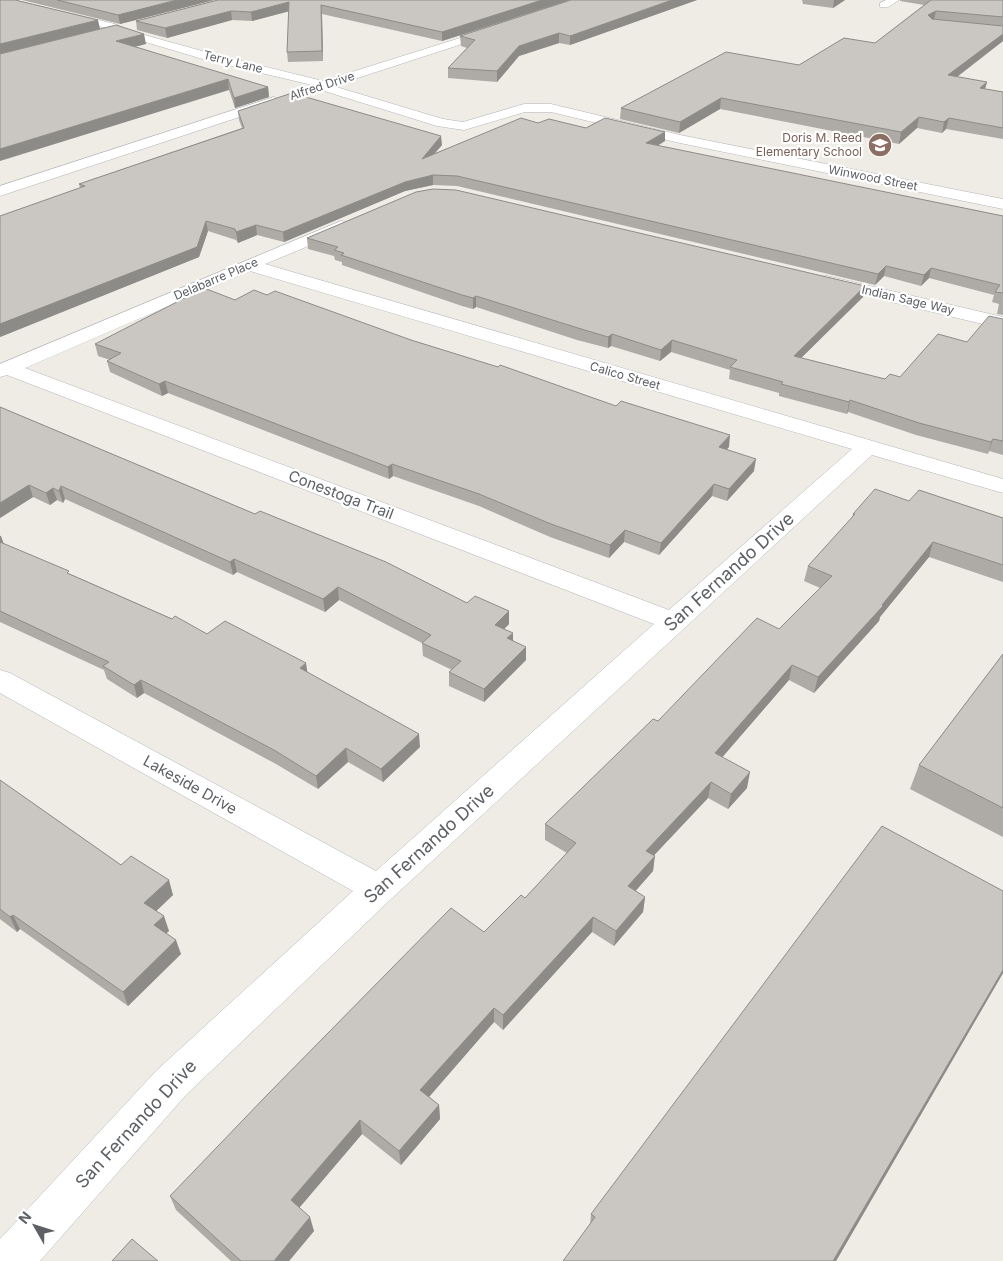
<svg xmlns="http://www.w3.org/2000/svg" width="1003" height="1261" viewBox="0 0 1003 1261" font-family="Inter,sans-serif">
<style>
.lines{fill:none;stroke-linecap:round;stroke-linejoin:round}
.street-casing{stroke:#b3b5b9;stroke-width:1}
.street{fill:#fff;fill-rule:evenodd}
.wall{fill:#aeaba7}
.shaded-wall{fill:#8d8b88}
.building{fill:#cac7c2;stroke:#8d8b88}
.labels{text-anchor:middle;stroke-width:4.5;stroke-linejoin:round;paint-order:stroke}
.far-street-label{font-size:12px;fill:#5d6064;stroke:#fff}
.far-education-label{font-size:12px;fill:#785e54;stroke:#fff;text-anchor:end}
.street-label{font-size:15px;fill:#5d6064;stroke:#fff}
.near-street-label{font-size:18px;fill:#5d6064;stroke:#fff}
</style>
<rect width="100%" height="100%" fill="#eeece5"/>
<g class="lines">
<g class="street-casing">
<path id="street" d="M 0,0 L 14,0 L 115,24 L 130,31 L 213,54 L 323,81 L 495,27 L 499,28 L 499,32 L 333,86 L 443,119 L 463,122 L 524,104 L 551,104 L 680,135 L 1003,199 L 1003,209 L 680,143 L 551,112 L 525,112 L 464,130 L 437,126 L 321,90 L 310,91 L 309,88 L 311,85 L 308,84 L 206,60 L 122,35 L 107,28 L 0,3 Z
M 886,0 L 899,0 L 888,7 L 880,7 L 880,3 Z
M 274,97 L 281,101 L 279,104 L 0,196 L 0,186 Z
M 341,221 L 347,222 L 349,226 L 347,230 L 265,264 L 1003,479 L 1003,493 L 872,455 L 391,899 L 185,1096 L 40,1261 L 0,1261 L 0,1239 L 157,1070 L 353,891 L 0,693 L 0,670 L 10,673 L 376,871 L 654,624 L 7,375 L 0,377 L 0,364 ZM 250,271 L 852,449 L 669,610 L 25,368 Z
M 827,276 L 1003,317 L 1003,329 L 821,285 L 818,281 L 821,277 Z"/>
</g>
<use href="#street" class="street"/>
</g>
<path class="wall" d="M 22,0 L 214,0 L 120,24 Z
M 218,0 L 570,0 L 442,41 L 322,14 L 323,61 L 288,62 L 287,52 L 289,11 L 252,21 L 232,20 L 167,38 L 137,30 L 136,21 Z
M 571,0 L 697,0 L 570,45 L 559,43 L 519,56 L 497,82 L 448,78 L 448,68 L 467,48 L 461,46 L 460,36 Z
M 802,0 L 845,0 L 833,8 L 803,4 Z
M 900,0 L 1003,0 L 1003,41 L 957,77 L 987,82 L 985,89 L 1003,92 L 1003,139 L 946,129 L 942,133 L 917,128 L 899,144 L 720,109 L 679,133 L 620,119 L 621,108 L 799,65 L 875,43 L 924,5 L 900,1 Z
M 146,44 L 134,47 L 268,87 L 269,97 L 235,108 L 229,90 L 0,54 Z
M 238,111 L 442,145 L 435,153 L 538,123 L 586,128 L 665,141 L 657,146 L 1003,216 L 1003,315 L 997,314 L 999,304 L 992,302 L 994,295 L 929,278 L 921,286 L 884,276 L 875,285 L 457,186 L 433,185 L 405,191 L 284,242 L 257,235 L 238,243 L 236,240 L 208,231 L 199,257 L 0,337 L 0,216 L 80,188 L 79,184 L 242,128 L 239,120 Z
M 307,238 L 863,297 L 801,358 L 885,379 L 900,377 L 967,342 L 1003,319 L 1003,455 L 989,451 L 988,454 L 916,435 L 848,412 L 847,414 L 779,396 L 779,393 L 729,379 L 730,370 L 671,352 L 660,361 L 611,346 L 608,348 L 577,340 L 476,307 L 473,309 L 462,306 L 342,265 L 342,262 L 335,260 L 334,256 L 308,249 Z
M 267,295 L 411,340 L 729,447 L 726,450 L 754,471 L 727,501 L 712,496 L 659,555 L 624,542 L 609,558 L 550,537 L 479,506 L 393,476 L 389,479 L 168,393 L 162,396 L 110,372 L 107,361 L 110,360 L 98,356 L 95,344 L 235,300 Z
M 0,407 L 255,514 L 467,603 L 509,611 L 509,624 L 504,629 L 513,633 L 513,640 L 526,660 L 484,702 L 449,686 L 449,672 L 452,670 L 423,656 L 422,643 L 339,600 L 325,612 L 237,572 L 233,575 L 65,499 L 63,503 L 57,500 L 50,505 L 33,497 L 0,518 Z
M 909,501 L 1003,518 L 1003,582 L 929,557 L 880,617 L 879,621 L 814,693 L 789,680 L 722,757 L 747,788 L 728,809 L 708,798 L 654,855 L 653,871 L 635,891 L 645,897 L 643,912 L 614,946 L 592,932 L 503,1030 L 494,1022 L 429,1097 L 439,1105 L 440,1119 L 401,1165 L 362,1134 L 299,1208 L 314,1231 L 289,1261 L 231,1261 L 176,1210 L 170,1196 L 525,898 L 567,853 L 545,840 L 545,824 L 658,721 L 779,629 L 820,588 L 804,581 L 808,566 L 852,518 L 853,514 Z
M 0,535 L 4,544 L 70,574 L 207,634 L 307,673 L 420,747 L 383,782 L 348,762 L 318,789 L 276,764 L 144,693 L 137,698 L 107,679 L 104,670 L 0,622 Z
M 1003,654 L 1003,837 L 910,789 L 919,765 Z
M 0,780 L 121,865 L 173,895 L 156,911 L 169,931 L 166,933 L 181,954 L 128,1006 L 20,929 L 17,932 L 0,919 Z
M 1003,891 L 1003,973 L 836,1261 L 590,1225 L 591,1214 Z"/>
<path class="shaded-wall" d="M 177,0 L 214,0 L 120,24 L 118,15 Z
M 542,0 L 570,0 L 442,41 L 442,32 Z
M 672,0 L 697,0 L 570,45 L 570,36 Z
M 834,0 L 845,0 L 833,8 Z
M 289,2 L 290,11 L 252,21 L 251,12 Z
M 321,5 L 322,14 L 323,61 L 322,51 Z
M 231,11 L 232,20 L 167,38 L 165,28 Z
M 936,11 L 934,20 L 926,25 L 928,15 Z
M 98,20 L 100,29 L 0,54 L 0,44 Z
M 559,33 L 559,43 L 519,56 L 497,82 L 497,71 L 519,46 Z
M 144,34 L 146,44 L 118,51 L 116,41 Z
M 1003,34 L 1003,41 L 945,86 L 948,75 Z
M 228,79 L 229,90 L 0,161 L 0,149 Z
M 987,82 L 984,92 L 980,88 Z
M 268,87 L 269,97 L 235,108 L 234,98 Z
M 721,98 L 720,109 L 679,133 L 680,122 Z
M 919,117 L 917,128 L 899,144 L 901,132 Z
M 949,118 L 946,129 L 942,133 L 944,122 Z
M 665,132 L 665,141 L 645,153 L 646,143 Z
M 441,136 L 442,145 L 422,168 L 422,159 Z
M 433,175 L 433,185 L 405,191 L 284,242 L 283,232 L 405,182 Z
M 206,221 L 208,231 L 199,257 L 0,337 L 0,324 Z
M 256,225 L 257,235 L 238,243 L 236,232 Z
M 886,266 L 884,276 L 875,285 L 878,274 Z
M 931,268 L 929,278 L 921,286 L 924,275 Z
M 865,286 L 863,297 L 792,367 L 794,356 Z
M 476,296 L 476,307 L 473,309 L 473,298 Z
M 612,334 L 611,346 L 608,348 L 608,337 Z
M 672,340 L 671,352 L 660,361 L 661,350 Z
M 165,381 L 168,393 L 162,396 L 159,384 Z
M 850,400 L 848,412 L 847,414 L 849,402 Z
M 730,435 L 729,447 L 717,459 L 719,447 Z
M 993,439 L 988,454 L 991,442 Z
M 756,459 L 754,471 L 727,501 L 729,489 Z
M 392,464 L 393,476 L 389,479 L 388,467 Z
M 714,484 L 712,496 L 659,555 L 661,543 Z
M 29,485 L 33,497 L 0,518 L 0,503 Z
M 61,486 L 65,499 L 63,503 L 59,491 Z
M 53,488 L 57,500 L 50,505 L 46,493 Z
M 625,530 L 624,542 L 609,558 L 610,545 Z
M 0,536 L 1,536 L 5,548 L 0,552 Z
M 933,542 L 929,557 L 880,617 L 879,621 L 814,693 L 818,677 L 882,605 Z
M 234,559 L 237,572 L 233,575 L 230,562 Z
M 338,587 L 339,600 L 325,612 L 323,599 Z
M 509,611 L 509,624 L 495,638 L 495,625 Z
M 513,633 L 513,646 L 507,638 Z
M 526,647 L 526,660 L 484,702 L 484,689 Z
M 306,663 L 308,676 L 300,668 Z
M 792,665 L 789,680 L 713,768 L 715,753 Z
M 141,680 L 144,693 L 137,698 L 134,685 Z
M 419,734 L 420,747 L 383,782 L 381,769 Z
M 346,748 L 348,762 L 318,789 L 316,776 Z
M 750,772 L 747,788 L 728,809 L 731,794 Z
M 711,782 L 708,798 L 644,866 L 646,851 Z
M 655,856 L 653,871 L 626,902 L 628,886 Z
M 169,880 L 173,895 L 149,918 L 144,903 Z
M 645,897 L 643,912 L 614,946 L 616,931 Z
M 13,915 L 20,929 L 17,932 L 10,917 Z
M 164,916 L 169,931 L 159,940 L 154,925 Z
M 593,917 L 592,932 L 503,1030 L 503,1015 Z
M 176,940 L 181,954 L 128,1006 L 123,992 Z
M 1003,970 L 1003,973 L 836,1261 L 833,1261 Z
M 494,1008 L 494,1022 L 422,1105 L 420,1090 Z
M 439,1105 L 440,1119 L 401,1165 L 399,1151 Z
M 360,1120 L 362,1134 L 294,1214 L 291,1200 Z
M 310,1217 L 314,1231 L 289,1261 L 274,1261 Z"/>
<path class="building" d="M 0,0 L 15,0 L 98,20 L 0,44 Z
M 57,0 L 177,0 L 118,15 Z
M 218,0 L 542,0 L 442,32 L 321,5 L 322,51 L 287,52 L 289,2 L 251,12 L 231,11 L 165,28 L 136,21 Z
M 571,0 L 672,0 L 570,36 L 559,33 L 519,46 L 497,71 L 448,68 L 475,40 L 460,36 Z
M 931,0 L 1003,0 L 1003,17 L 936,11 L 928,15 L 932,19 L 1003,26 L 1003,34 L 948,75 L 987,82 L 980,88 L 1003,92 L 1003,128 L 949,118 L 944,122 L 919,117 L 901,132 L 721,98 L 680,122 L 621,108 L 726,52 L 799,65 L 844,38 L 875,43 Z
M 116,25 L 144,34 L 116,41 L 268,87 L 234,98 L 228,79 L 0,149 L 0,54 Z
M 292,93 L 441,136 L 422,159 L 521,118 L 538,123 L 549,119 L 586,128 L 605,118 L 665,132 L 646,143 L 1003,216 L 1003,293 L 995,292 L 1000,285 L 931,268 L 924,275 L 886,266 L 878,274 L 457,176 L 433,175 L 405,182 L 283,232 L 256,225 L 236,232 L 235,229 L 206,221 L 197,247 L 0,324 L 0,216 L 85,186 L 79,184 L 244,128 L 238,111 Z
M 433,189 L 456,190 L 865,286 L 794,356 L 885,379 L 890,374 L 900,377 L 938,334 L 967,342 L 989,316 L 1003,319 L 1003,441 L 993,439 L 991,442 L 919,423 L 850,400 L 849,402 L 781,384 L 783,382 L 730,367 L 737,360 L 672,340 L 661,350 L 612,334 L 608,337 L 578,328 L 476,296 L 473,298 L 462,295 L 341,255 L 344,253 L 334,250 L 338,247 L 307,238 L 416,192 Z
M 204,288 L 235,300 L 254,290 L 267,295 L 275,291 L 411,340 L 498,367 L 500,365 L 616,406 L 621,401 L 730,435 L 719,447 L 756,459 L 729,489 L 714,484 L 661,543 L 625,530 L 610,545 L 551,524 L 479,494 L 392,464 L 388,467 L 165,381 L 159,384 L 107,361 L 121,353 L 95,344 Z
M 0,407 L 255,514 L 260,511 L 386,562 L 467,603 L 475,596 L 509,611 L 495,625 L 513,633 L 507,638 L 526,647 L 484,689 L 449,672 L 461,661 L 422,643 L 431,635 L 338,587 L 323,599 L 234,559 L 230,562 L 61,486 L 59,491 L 53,488 L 46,493 L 29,485 L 0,503 Z
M 875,489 L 909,501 L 919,490 L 1003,518 L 1003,565 L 933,542 L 882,605 L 883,606 L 818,677 L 792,665 L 715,753 L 750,772 L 731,794 L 711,782 L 646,851 L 655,856 L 628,886 L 645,897 L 616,931 L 593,917 L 503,1015 L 494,1008 L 420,1090 L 439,1105 L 399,1151 L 360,1120 L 291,1200 L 310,1217 L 274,1261 L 241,1261 L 170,1196 L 267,1095 L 451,908 L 484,932 L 521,895 L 525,898 L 576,843 L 545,824 L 653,719 L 658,721 L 757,618 L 779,629 L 832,576 L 808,566 L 855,514 L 853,514 Z
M 0,542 L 69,571 L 67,573 L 172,619 L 175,616 L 207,634 L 225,621 L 306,663 L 300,668 L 419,734 L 381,769 L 346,748 L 316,776 L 274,750 L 141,680 L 134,685 L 103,666 L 109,662 L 0,611 Z
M 1003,654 L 1003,808 L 919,765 Z
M 0,780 L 121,865 L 131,856 L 169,880 L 144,903 L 164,916 L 154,925 L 176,940 L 123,992 L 13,915 L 10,917 L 0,909 Z
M 882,826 L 1003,891 L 1003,970 L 833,1261 L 563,1261 L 595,1217 L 591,1214 Z
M 132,1239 L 158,1261 L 112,1261 Z"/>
<defs>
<g id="school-disc" transform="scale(1.25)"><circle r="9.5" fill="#8d6e63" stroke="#fff"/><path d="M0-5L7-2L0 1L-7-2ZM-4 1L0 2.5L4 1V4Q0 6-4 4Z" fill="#fff"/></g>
</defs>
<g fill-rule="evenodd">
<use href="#school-disc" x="880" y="145"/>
</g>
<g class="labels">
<g class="far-street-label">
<text transform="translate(233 62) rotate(14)" y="4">Terry Lane</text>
<text transform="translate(322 86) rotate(-18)" y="4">Alfred Drive</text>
<text transform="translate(873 178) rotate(11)" y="4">Winwood Street</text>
<text transform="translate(216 279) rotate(-23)" y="4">Delabarre Place</text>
<text transform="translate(908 300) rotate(13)" y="4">Indian Sage Way</text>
<text transform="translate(625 376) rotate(16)" y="4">Calico Street</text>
</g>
<g class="far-education-label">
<text x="862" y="142">Doris M. Reed<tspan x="862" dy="14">Elementary School</tspan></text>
</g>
<g class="street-label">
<text transform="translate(341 495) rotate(21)" y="5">Conestoga Trail</text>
<text transform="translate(190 785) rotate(29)" y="5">Lakeside Drive</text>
</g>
<g class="near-street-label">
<text transform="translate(729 572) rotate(-42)" y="6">San Fernando Drive</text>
<text transform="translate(429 844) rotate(-42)" y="6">San Fernando Drive</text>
<text transform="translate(136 1124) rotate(-47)" y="6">San Fernando Drive</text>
</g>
</g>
<g transform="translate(35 1226) rotate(309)" stroke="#ffffff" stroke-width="4" paint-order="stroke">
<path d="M0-4L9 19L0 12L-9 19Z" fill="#5d6064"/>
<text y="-8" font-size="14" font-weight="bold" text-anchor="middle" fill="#5d6064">N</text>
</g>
</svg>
